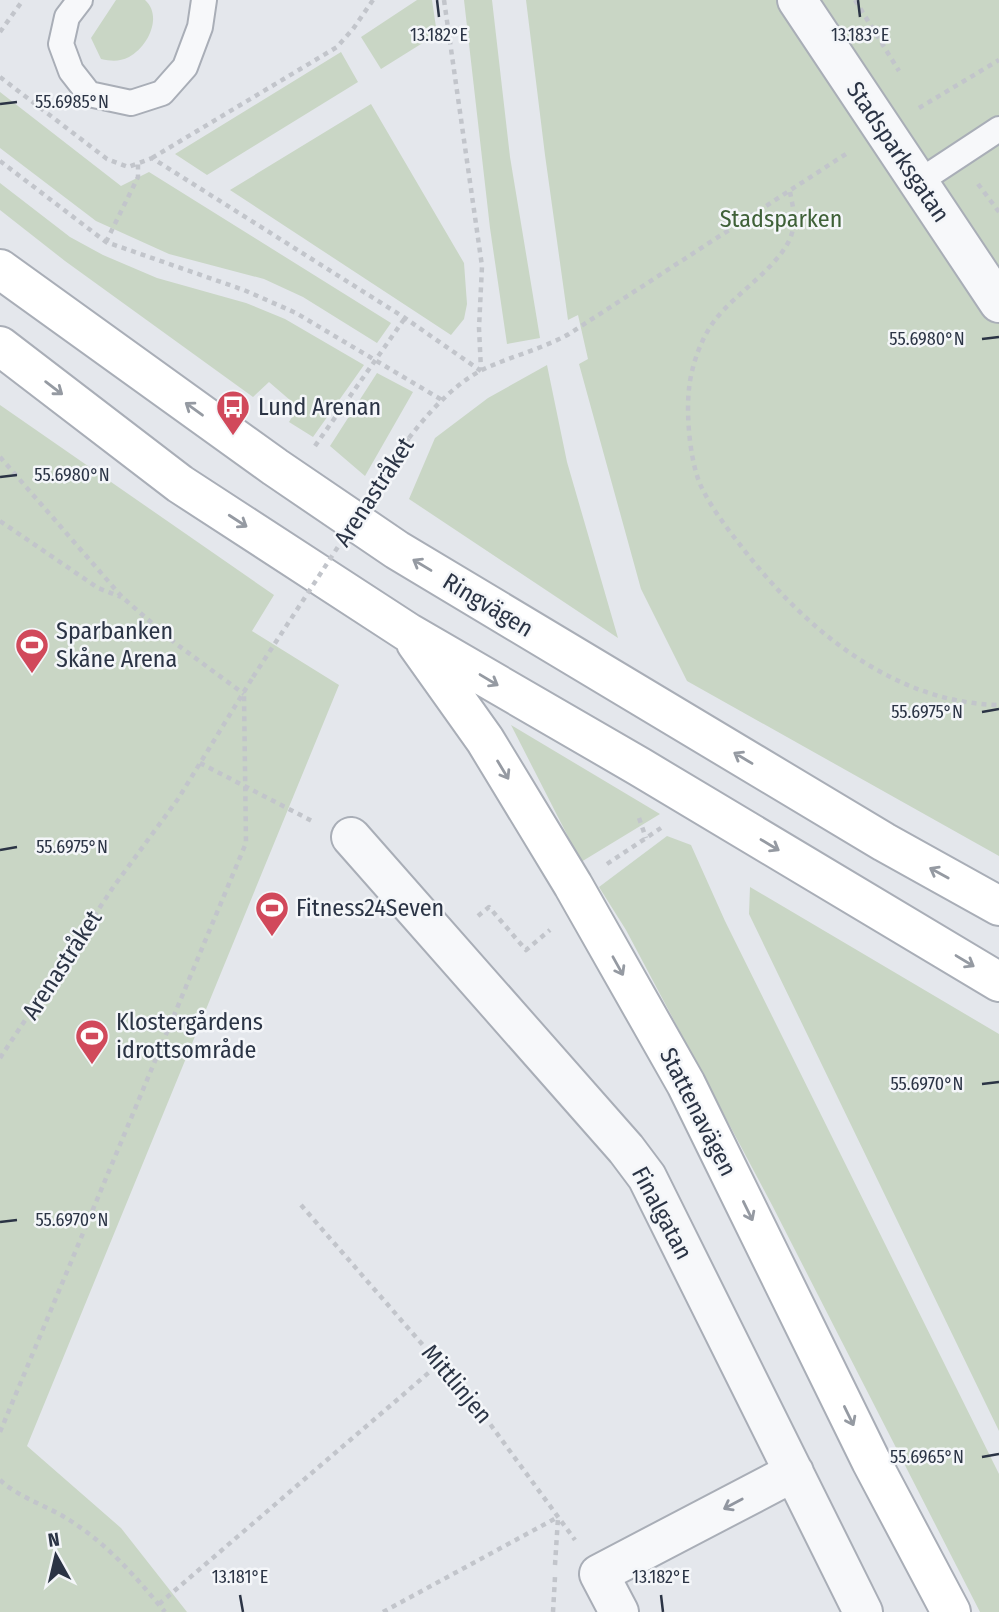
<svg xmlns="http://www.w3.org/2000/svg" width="999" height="1612" viewBox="0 0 999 1612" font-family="'Fira Sans Condensed',sans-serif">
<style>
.green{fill:#c9d6c5}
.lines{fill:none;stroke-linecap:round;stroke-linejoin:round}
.lane-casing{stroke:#a9aeb7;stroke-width:28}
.street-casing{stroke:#a9aeb7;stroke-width:42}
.secondary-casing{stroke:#a9aeb7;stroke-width:42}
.path{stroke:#c2c5cb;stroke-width:4.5;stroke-dasharray:5 5;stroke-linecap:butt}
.lane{stroke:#f7f8fa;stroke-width:24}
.street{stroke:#f7f8fa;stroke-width:38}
.secondary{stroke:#fff;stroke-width:38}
.path-bridge{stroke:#c2c5cb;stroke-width:4.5;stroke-dasharray:5 5;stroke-linecap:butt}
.oneway{stroke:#959aa2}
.oneway2{stroke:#9196a0}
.ticks{fill:none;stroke:#2b3445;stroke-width:2.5}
.labels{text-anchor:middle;stroke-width:5;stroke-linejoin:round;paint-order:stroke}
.street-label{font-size:24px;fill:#2b3445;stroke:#f4f6f9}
.park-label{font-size:24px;fill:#3f6138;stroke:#f4f6f9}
.poi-label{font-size:24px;fill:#2b3445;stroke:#f4f6f9;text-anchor:start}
.ticks-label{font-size:18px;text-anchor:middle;fill:#2b3445;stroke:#f4f6f9;stroke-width:5;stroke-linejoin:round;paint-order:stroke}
</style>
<rect width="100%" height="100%" fill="#e4e7ec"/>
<path class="green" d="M 116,0 L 145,0 C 163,16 148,47 129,57 C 119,62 111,61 101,59 L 91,38 Z
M 417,0 L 432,0 L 437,34 L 381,69 L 361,37 Z
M 464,0 L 492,0 L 510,157 L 540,338 L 507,344 L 490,228 Z
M 526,0 L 999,0 L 999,856 L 687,681 L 641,589 L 579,364 L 588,359 L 578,315 L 568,320 L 545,155 Z
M 341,52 L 358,82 L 207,175 L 175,154 Z
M 0,92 L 121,186 L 149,172 L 391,323 L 377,343 L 303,297 L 264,279 L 169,254 L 96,221 L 0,148 Z
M 371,104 L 464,263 L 467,304 L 464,319 L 451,335 L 230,190 Z
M 0,183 L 70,237 L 103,255 L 157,278 L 246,303 L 285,319 L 364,365 L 313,437 L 289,422 L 298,407 L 269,382 L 253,397 L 65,261 L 0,210 Z
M 547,365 L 567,462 L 618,638 L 409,499 L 435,438 L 488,398 Z
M 377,373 L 413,392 L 365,476 L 330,446 Z
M 0,405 L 274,595 L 252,631 L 339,685 L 27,1446 L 121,1528 L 187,1612 L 0,1612 Z
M 511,725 L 660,814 L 581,862 Z
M 667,836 L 691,845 L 725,921 L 999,1474 L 999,1612 L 980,1612 L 772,1205 L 626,930 L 599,887 Z
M 750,887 L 999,1034 L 999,1431 L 749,914 Z"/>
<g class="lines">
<g class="lane-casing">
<path id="lane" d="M 80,0 L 67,17 L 61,44 L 71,71 L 89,94 L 131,103 L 162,93 L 185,67 L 200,27 L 204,0
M 917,183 L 999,129"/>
</g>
<g class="street-casing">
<path id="street" d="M 797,0 L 999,303
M 351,837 L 626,1149 L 647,1177 L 863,1612
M 619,1612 L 599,1574 L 794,1472"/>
</g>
<g class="secondary-casing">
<path id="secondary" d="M 0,269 L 275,467 L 397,550 L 884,842 L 999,906
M 0,346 L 180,484 L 409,633 L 640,767 L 999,982
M 416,643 L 485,740 L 573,885 L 686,1084 L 871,1461 L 951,1612"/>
</g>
<path class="path" d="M 444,0 L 482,266 L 479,328 L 481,370
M 855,0 L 899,71
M 0,32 L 23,0
M 0,77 L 107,159 L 128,167 L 152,158 L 405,318 L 481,371
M 919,108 L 999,60
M 152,158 L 337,47 L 353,29 L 373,0
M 0,161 L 106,242 L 244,290 L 296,313 L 442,400
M 978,184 L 999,212
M 790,192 C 792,203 796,217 793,229 C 787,262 735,293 715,320 C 701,338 691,367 689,389 C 686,416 690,460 700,484 C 710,506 726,527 741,546 C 803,627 892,703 999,705
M 106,242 L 138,177 L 138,163
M 409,438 C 428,413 455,383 484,369 C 512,356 542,349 569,334 L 849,152
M 315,446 L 405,318
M 0,457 L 122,597 L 175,643 L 244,694
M 0,521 L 98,588 L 121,597
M 200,763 L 314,822
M 639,818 L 646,838
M 607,864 L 661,828
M 478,916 L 489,907 L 526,950 L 550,930
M 0,1058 L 114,886 L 178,799 L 253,677
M 301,1205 L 482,1413 L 575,1540
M 0,1432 L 246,843 L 244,694
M 0,1480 C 18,1497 45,1505 66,1518 C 108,1544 134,1575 165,1612
M 555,1565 L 558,1518
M 159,1604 L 440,1363
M 383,1612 L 558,1517
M 553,1612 L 555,1577"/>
<use href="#lane" class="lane"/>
<use href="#street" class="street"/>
<use href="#secondary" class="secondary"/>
<path class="path-bridge" d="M 253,677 L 409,438"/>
</g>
<defs><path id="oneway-shaft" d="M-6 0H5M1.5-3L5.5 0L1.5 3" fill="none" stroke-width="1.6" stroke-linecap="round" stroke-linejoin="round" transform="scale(1.75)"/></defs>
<g class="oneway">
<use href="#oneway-shaft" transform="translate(54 388) rotate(37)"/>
<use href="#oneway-shaft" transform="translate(194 409) rotate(-144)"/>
<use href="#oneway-shaft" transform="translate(238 521) rotate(33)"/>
<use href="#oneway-shaft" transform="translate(422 565) rotate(-149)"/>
<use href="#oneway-shaft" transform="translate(489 680) rotate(31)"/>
<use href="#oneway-shaft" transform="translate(743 758) rotate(-149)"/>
<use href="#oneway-shaft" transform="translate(503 770) rotate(59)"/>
<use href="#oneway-shaft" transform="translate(770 845) rotate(31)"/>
<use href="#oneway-shaft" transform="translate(939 873) rotate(-151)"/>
<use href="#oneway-shaft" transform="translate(965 961) rotate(31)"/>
<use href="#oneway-shaft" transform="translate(618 966) rotate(61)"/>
<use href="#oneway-shaft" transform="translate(748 1211) rotate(64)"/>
<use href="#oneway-shaft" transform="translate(849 1416) rotate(64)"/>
</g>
<use class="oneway2" href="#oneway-shaft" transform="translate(733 1504) rotate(152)"/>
<path class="ticks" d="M 437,0 L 439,17M 858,0 L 860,17M 0,104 L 17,102M 982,339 L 999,337M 0,477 L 17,475M 982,712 L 999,709M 0,850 L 17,847M 982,1084 L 999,1082M 0,1222 L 17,1220M 982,1457 L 999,1454M 240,1595 L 243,1612M 661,1595 L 663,1612"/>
<defs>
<g id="bus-pin" transform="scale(1.75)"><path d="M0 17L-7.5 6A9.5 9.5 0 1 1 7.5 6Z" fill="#d1495b" stroke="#f4f6f9"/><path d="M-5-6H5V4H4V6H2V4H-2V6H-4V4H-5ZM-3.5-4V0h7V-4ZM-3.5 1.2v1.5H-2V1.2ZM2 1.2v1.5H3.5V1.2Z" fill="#fff"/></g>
<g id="stadium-pin" transform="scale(1.75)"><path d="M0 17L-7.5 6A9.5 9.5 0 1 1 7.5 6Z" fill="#d1495b" stroke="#f4f6f9"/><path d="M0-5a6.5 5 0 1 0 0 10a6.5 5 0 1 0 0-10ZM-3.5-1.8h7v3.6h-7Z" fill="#fff"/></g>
</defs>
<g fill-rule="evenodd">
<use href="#bus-pin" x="233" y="407"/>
<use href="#stadium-pin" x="32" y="645"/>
<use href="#stadium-pin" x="272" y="908"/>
<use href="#stadium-pin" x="92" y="1036"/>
</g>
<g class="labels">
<g class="street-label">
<text transform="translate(898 152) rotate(56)" y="8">Stadsparksgatan</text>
<text transform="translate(374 492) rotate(-57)" y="8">Arenastråket</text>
<text transform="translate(488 605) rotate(31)" y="8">Ringvägen</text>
<text transform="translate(62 965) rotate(-57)" y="8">Arenastråket</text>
<text transform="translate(698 1112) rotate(63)" y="8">Stattenavägen</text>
<text transform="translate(662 1213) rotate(62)" y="8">Finalgatan</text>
<text transform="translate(457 1384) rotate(50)" y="8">Mittlinjen</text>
</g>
<g class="park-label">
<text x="781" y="227">Stadsparken</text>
</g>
<g class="poi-label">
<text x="258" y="415">Lund Arenan</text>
<text x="56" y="639">Sparbanken<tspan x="56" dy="28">Skåne Arena</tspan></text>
<text x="296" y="916">Fitness24Seven</text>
<text x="116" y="1030">Klostergårdens<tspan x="116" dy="28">idrottsområde</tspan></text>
</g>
</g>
<g class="ticks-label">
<text x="439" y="41">13.182°E</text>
<text x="860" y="41">13.183°E</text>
<text x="72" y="108">55.6985°N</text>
<text x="927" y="345">55.6980°N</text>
<text x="72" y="481">55.6980°N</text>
<text x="927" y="718">55.6975°N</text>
<text x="72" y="853">55.6975°N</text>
<text x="927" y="1090">55.6970°N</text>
<text x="72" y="1226">55.6970°N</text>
<text x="927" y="1463">55.6965°N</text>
<text x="240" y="1583">13.181°E</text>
<text x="661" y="1583">13.182°E</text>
</g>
<g transform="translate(56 1556) rotate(352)" stroke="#f4f6f9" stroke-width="5" paint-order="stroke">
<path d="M0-5L12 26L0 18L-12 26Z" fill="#2b3445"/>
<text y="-10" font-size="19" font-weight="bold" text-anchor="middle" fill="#2b3445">N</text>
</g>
</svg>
